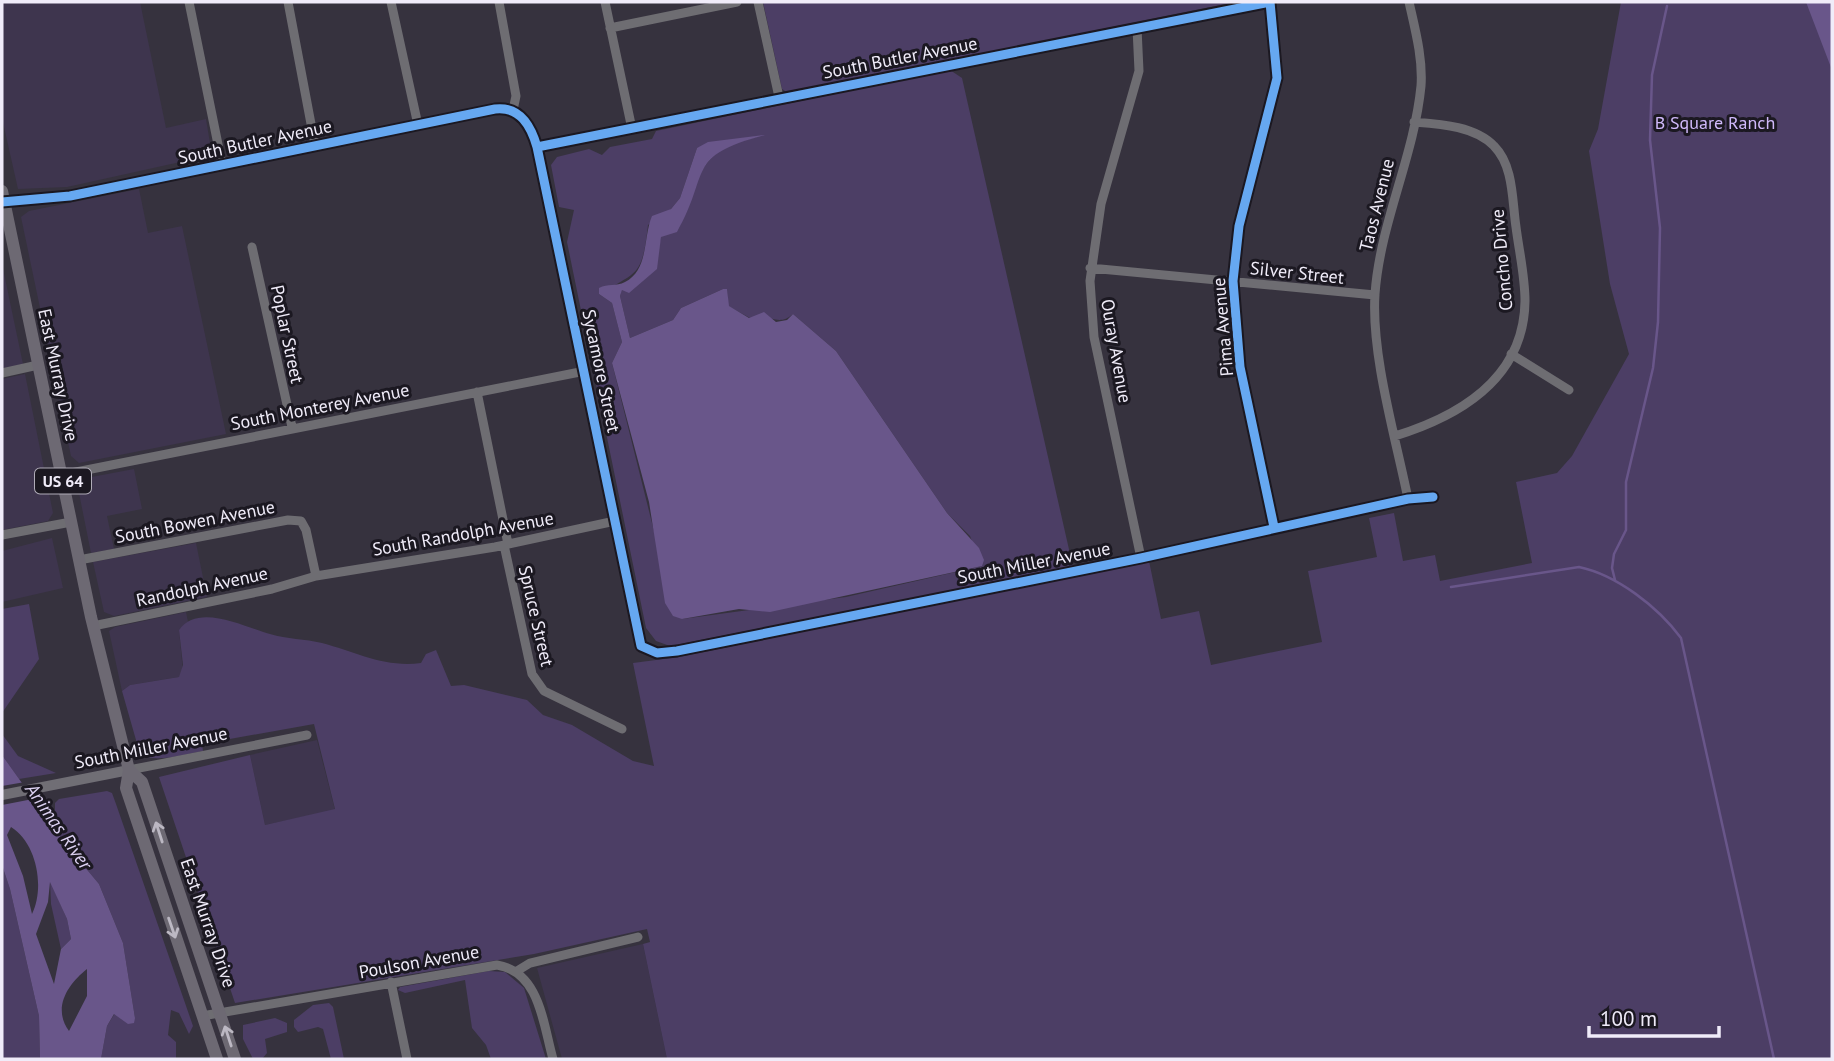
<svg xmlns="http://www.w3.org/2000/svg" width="1834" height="1061" viewBox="0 0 1834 1061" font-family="'PT Sans',sans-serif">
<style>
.built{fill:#3e354e}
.green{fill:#4c3e65;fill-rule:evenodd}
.water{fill:#69568a;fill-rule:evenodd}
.pier{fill:#36323e}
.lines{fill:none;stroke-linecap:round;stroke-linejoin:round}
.stream{stroke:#69568a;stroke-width:2.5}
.minor{stroke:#6e6d72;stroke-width:9}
.major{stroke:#706e75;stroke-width:10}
.highway{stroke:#6d6973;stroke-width:12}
.cycleway-casing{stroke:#1b1821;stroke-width:13}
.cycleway{stroke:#66a8f1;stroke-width:9}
.oneway{stroke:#bcb8c3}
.labels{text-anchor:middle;stroke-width:6;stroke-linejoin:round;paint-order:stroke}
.shield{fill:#1b1821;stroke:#b0acb8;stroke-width:2}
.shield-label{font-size:16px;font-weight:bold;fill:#f0ecf9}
.street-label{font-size:18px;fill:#f0ecf9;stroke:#1b1821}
.park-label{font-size:18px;fill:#d0b9fb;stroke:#1b1821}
.water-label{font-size:19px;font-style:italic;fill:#ddd2f3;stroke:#1b1821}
</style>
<rect width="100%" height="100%" fill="#36323e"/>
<path class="built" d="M 2,2 L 140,2 L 166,128 L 206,119 L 212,155 L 67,187 L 18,189 L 2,118 Z
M 139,189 L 148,233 L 182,226 L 226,434 L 79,463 L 71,456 L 21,217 L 29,211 Z
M 2,264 L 23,364 L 2,369 Z
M 25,374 L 53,513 L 48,521 L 2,530 L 2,379 Z
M 134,469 L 142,509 L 107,516 L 114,549 L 91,553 L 77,483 L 81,479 Z
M 52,538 L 63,588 L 2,602 L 2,551 Z
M 196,543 L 207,597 L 114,616 L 104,612 L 93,562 Z
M 186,612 L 188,622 L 179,630 L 183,672 L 179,677 L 130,685 L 122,691 L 109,631 L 115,627 Z
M 317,740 L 335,810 L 265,825 L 250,755 Z
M 643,944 L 667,1059 L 562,1059 L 537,968 Z"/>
<path class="green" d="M 763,2 L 1235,2 L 788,93 L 782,89 Z
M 1621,2 L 1832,2 L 1832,1059 L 667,1059 L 643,944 L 650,942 L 647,929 L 534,954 L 235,1003 L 159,777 L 250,755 L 265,825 L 335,809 L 314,724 L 202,744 L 203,751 C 186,754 154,764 140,754 L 122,691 L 130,685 L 179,677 L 183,665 L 179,630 C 199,602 246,628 270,634 C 287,639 305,639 322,643 C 356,652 385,668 421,663 L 426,654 L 436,650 L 451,686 L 464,685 L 527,700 L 543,715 L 572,725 L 633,761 L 654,766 L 633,663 L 679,657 L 1149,561 L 1161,619 L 1199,611 L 1211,665 L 1322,642 L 1308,571 L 1377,557 L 1369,518 L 1394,513 L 1403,561 L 1435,555 L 1440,581 L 1532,563 L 1516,482 L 1557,473 L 1572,456 L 1629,354 L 1610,284 L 1589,151 L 1598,129 Z
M 950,70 L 962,78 L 1073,567 L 670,646 L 656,641 L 646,628 L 567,242 L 574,210 L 559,207 L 551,165 L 557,157 L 589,149 L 602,155 L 610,147 L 652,139 L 656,131 ZM 759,136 C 749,140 737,141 727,146 C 699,161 689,196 680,225 L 661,236 L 659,247 L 625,290 L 622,289 L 620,296 L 630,338 L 673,320 L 681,308 L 723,289 L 727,289 L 728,306 L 750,318 C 768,312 778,328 793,314 L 836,351 L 947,513 L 970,536 L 982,566 L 846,597 L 682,619 L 657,543 L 612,363 L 622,342 L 612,303 L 599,294 C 639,271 642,276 648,225 L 671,209 L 680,198 L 697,148 Z
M 29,604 L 39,659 L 2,713 L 2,609 Z
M 2,734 L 18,756 L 56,773 L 19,779 L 2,755 Z
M 107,791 L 112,793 L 116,804 L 193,1026 L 189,1034 L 179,1013 L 171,1010 L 168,1035 L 176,1042 L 176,1059 L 101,1059 L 107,1026 L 115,1013 L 135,1018 L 123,943 L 99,884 L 64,842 L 34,799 L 38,798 L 55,818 L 55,803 L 59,799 Z
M 2,865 L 10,889 L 39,1016 L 40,1059 L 2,1059 Z
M 50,880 L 67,919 L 71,939 L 61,949 L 51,904 Z
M 505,972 L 524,988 L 546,1059 L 491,1059 L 486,1045 L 472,1028 L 465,980 L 405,993 L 398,990 L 400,987 L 489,971 Z
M 329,1003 L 333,1007 L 344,1059 L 331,1059 L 323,1029 L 318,1027 L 298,1032 L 294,1027 L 294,1020 L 313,1005 Z
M 275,1018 L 287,1023 L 287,1032 L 265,1039 L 267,1053 L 262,1059 L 253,1059 L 243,1039 L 243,1025 Z"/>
<path class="water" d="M 1806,2 L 1832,2 L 1832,70 Z
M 765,135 C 684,156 711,173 677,232 L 661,237 L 657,269 L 629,293 L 622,290 L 620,296 L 630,338 L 673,320 L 681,308 L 723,289 L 727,289 L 729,306 L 749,318 L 764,312 L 776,322 L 787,320 L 793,314 L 836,351 L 947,513 L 979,548 L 984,560 L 982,566 L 770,612 L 739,609 L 682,619 L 673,616 L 665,603 L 649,502 L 612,363 L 622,342 L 612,303 L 599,294 L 599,288 C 608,283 616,287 625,282 C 649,270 643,237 652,216 L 671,209 L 680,198 L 697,148 L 708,142 Z
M 2,755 L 64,842 L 99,884 L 123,943 L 135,1018 L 134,1023 L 128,1024 L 114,1014 L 107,1026 L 101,1059 L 40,1059 L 39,1016 L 10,889 L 2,865 ZM 11,827 C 37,843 45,888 32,914 L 23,876 L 7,835 ZM 50,882 L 67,919 L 71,939 L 61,949 L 54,984 L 36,934 L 48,902 ZM 87,969 L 87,996 L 69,1031 C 52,1008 68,984 87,969 Z"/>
<path class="pier" d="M 25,782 L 38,798 L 2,805 L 2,786 Z"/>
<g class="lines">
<path class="stream" d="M 1615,580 L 1612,568 L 1614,554 L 1626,530 L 1626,482 L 1653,368 L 1658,322 L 1660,228 L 1650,140 L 1652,75 L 1667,6
M 1451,587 L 1579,567 C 1617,575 1658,607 1681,638 L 1774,1059"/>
<path class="minor" d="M 189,2 L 222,164
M 288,2 L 315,145
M 391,2 L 418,125
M 499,2 L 516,96 L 513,110
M 605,2 L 632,129
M 758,2 L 779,97
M 610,28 L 737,2
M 1137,28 L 1139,71 L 1101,204 L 1090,281 L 1094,337 L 1141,558
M 537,147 L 1270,2 L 1277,78 L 1239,226 L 1233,281 L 1240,367 L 1274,527
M 2,202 L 70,196 L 495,109 C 520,106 531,126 537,147 L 641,646 L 657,653 L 677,651 L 1141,558 L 1408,499 L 1433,497
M 252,247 L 292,427
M 1090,268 L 1375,295
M 1511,354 L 1569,390
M 2,373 L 38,365
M 477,392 L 508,544
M 1395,436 C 1460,416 1524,378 1525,301 C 1525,276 1519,251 1516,227 C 1512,201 1514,166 1494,146 C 1475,126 1440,124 1414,122
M 61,475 L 585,371
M 1408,499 C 1396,439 1371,355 1375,294 C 1380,223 1414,157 1421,86 C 1423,58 1415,29 1409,2
M 2,535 L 71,522
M 504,545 L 532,674 L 544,691 L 622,729
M 79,560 L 288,520 L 301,521 L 306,530 L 316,576
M 93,626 L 272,589 L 316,576 L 495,547 L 615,521
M 129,770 L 307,735
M 517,971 L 530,963 L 638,937
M 391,982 L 407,1059
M 202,1016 L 497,965 C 540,972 543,1024 553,1059"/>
<path class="major" d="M 2,795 L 129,770"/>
<path class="highway" d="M 2,191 L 91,617 L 129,770 L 126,788 L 217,1059
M 129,770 L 142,782 L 235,1059"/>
<g class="cycleway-casing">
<path id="cycleway" d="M 537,147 L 1270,2 L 1277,78 L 1239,226 L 1233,281 L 1240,367 L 1274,527
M 2,202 L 70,196 L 495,109 C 520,106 531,126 537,147 L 641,646 L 657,653 L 677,651 L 1141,558 L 1408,499 L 1433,497"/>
</g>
<use href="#cycleway" class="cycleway"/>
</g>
<defs><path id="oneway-shaft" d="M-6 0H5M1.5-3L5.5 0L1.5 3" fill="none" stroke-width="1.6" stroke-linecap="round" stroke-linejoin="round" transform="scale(1.75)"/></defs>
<g class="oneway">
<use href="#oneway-shaft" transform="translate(159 832) rotate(-108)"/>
<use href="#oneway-shaft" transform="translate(172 928) rotate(71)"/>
<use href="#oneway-shaft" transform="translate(228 1036) rotate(-108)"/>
</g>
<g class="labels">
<rect class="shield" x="35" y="468.5" width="56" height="25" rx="5"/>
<g class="shield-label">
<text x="63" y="487">US 64</text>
</g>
<g class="street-label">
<text transform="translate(900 58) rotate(-11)" y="6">South Butler Avenue</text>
<text transform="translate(255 142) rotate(-12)" y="6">South Butler Avenue</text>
<text transform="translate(1377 205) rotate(-76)" y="6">Taos Avenue</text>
<text transform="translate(1502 260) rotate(-95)" y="6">Concho Drive</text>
<text transform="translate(1297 273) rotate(6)" y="6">Silver Street</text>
<text transform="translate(1223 327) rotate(-95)" y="6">Pima Avenue</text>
<text transform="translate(287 334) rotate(78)" y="6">Poplar Street</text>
<text transform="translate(1116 351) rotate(80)" y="6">Ouray Avenue</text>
<text transform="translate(601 371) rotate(78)" y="6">Sycamore Street</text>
<text transform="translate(58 375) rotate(78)" y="6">East Murray Drive</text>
<text transform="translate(320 407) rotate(-11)" y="6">South Monterey Avenue</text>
<text transform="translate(195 522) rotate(-11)" y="6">South Bowen Avenue</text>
<text transform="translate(463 534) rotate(-10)" y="6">South Randolph Avenue</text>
<text transform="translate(1034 563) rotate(-11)" y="6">South Miller Avenue</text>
<text transform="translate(202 587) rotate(-12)" y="6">Randolph Avenue</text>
<text transform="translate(536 616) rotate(77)" y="6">Spruce Street</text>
<text transform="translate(151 748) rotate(-11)" y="6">South Miller Avenue</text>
<text transform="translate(208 923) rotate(71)" y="6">East Murray Drive</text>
<text transform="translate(419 962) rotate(-10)" y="6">Poulson Avenue</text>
</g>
<g class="park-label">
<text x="1715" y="129">B Square Ranch</text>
</g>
<g class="water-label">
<text transform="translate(59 826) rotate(55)" y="7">Animas River</text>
</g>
</g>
<rect width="1834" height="1061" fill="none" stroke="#f0ecf9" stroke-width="7"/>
<path d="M1589 1026v10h130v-10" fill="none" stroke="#f0ecf9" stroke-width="3.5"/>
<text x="1600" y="1026" font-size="21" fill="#f0ecf9" stroke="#1b1821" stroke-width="5" paint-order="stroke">100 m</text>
</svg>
